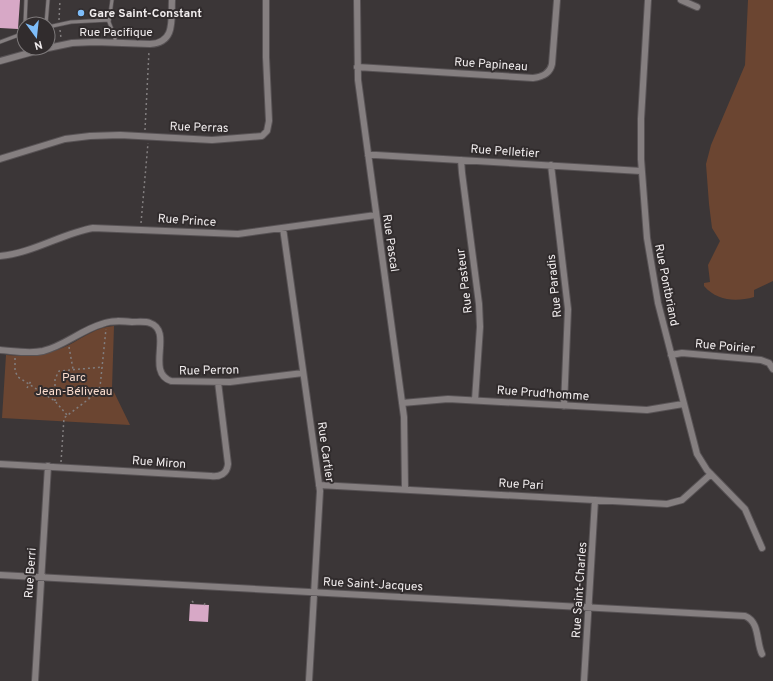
<svg xmlns="http://www.w3.org/2000/svg" width="773" height="681" viewBox="0 0 773 681" font-family="Overpass,sans-serif">
<style>
.green{fill:#6b4531}
.building{fill:#d7a8c6}
.lines{fill:none;stroke-linecap:round;stroke-linejoin:round}
.lane-casing{stroke:#585355;stroke-width:4.5}
.street-casing{stroke:#585355;stroke-width:8}
.path{stroke:#827e7f;stroke-width:1.5;stroke-dasharray:2 3;stroke-linecap:butt}
.lane{stroke:#857f80;stroke-width:3}
.street{stroke:#857f80;stroke-width:6}
.poi-dot{fill:#7ebdf9;stroke:#312c2d;stroke-width:1.5}
.labels{text-anchor:middle;stroke-width:4;stroke-linejoin:round;paint-order:stroke}
.poi-label{font-size:12px;font-weight:bold;fill:#f0eced;stroke:#312c2d;text-anchor:start}
.street-label{font-size:12px;fill:#f0eced;stroke:#312c2d}
.park-label{font-size:12px;fill:#fbddce;stroke:#312c2d}
</style>
<rect width="100%" height="100%" fill="#3b3637"/>
<path class="green" d="M 748,0 L 773,0 L 773,281 L 754,290 L 754,297 C 736,302 717,301 704,286 L 704,283 L 710,282 L 708,265 L 720,241 L 712,228 L 709,204 L 706,164 L 711,145 L 745,65 Z
M 114,326 L 112,388 L 130,425 L 2,418 L 6,355 C 29,357 48,355 69,345 C 84,337 97,327 114,326 Z"/>
<path class="building" d="M 0,0 L 20,0 L 18,29 L 0,28 Z
M 190,604 L 209,605 L 208,622 L 189,621 Z"/>
<g class="lines">
<g class="lane-casing">
<path id="lane" d="M 112,0 L 109,22 L 115,37 L 115,42
M 25,24 L 26,0
M 46,24 L 48,0
M 48,27 L 71,22 L 109,20
M 0,42 L 24,33"/>
</g>
<g class="street-casing">
<path id="street" d="M 357,0 L 358,80 L 404,417 L 405,489
M 648,0 L 641,119 L 641,159 L 647,238 L 658,303 L 697,454 L 707,470 L 745,509 L 762,548
M 681,0 L 697,7
M 48,48 L 72,43 L 95,42 L 150,44 C 176,43 171,19 172,0
M 0,61 L 47,48
M 357,67 L 533,78 C 542,77 550,74 552,64 L 557,0
M 368,155 L 376,155 L 641,171
M 0,159 L 65,139 L 90,136 L 120,135 L 212,140 L 262,136 L 267,131 L 269,121 L 266,57 L 266,0
M 461,160 L 462,173 L 479,304 L 480,327 L 475,400
M 551,165 L 568,309 L 564,406
M 283,228 L 320,491 L 309,681
M 0,256 C 33,253 61,234 93,228 L 238,234 L 376,215
M 0,350 C 14,351 29,354 43,351 C 64,346 81,330 102,324 C 111,320 122,321 132,322 C 138,322 145,321 150,323 C 174,331 145,372 171,381 L 230,382 L 303,373
M 671,355 L 682,353 L 761,360 L 769,363 L 773,369
M 402,403 L 448,399 L 647,410 L 683,404
M 0,464 L 211,476 C 220,477 227,474 228,464 L 218,382
M 319,485 L 667,504 L 682,500 L 711,474
M 0,575 L 745,616 C 760,622 756,642 762,654
M 35,681 L 48,466
M 584,681 L 595,500"/>
</g>
<path class="path" d="M 59,20 L 60,0
M 60,30 L 61,38
M 145,130 L 149,51
M 141,223 L 148,143
M 69,347 L 73,369
M 15,358 L 15,371 L 18,377 L 55,401 L 67,415
M 27,388 L 31,381
M 86,393 L 89,398
M 55,401 L 55,379 L 59,371 L 103,367
M 61,462 L 64,418 L 94,395 L 100,387 L 106,329
M 192,601 L 195,604
M 204,605 L 206,602"/>
<use href="#lane" class="lane"/>
<use href="#street" class="street"/>
</g>
<circle class="poi-dot" cx="81" cy="13" r="4"/>
<g class="labels">
<g class="poi-label">
<text x="89" y="17">Gare Saint-Constant</text>
</g>
<g class="street-label">
<text x="116" y="36">Rue Pacifique</text>
<text transform="translate(491 64) rotate(4)" y="4">Rue Papineau</text>
<text transform="translate(199 127) rotate(2)" y="4">Rue Perras</text>
<text transform="translate(505 151) rotate(4)" y="4">Rue Pelletier</text>
<text transform="translate(187 220) rotate(4)" y="4">Rue Prince</text>
<text transform="translate(391 243) rotate(82)" y="4">Rue Pascal</text>
<text transform="translate(464 281) rotate(-97)" y="4">Rue Pasteur</text>
<text transform="translate(667 285) rotate(79)" y="4">Rue Pontbriand</text>
<text transform="translate(554 286) rotate(-96)" y="4">Rue Paradis</text>
<text transform="translate(725 346) rotate(5)" y="4">Rue Poirier</text>
<text transform="translate(209 370) rotate(-1)" y="4">Rue Perron</text>
<text transform="translate(543 393) rotate(4)" y="4">Rue Prud'homme</text>
<text transform="translate(326 452) rotate(82)" y="4">Rue Cartier</text>
<text transform="translate(159 462) rotate(4)" y="4">Rue Miron</text>
<text transform="translate(521 484) rotate(3)" y="4">Rue Pari</text>
<text transform="translate(30 573) rotate(-86)" y="4">Rue Berri</text>
<text transform="translate(373 584) rotate(3)" y="4">Rue Saint-Jacques</text>
<text transform="translate(579 590) rotate(-86)" y="4">Rue Saint-Charles</text>
</g>
<g class="park-label">
<text x="74" y="381">Parc<tspan x="74" dy="14">Jean-Béliveau</tspan></text>
</g>
</g>
<g transform="translate(36 36) rotate(165)"><circle r="19" fill="#312c2d" stroke="#7d797a"/>
<path d="M0-3L7 15L0 10L-7 15Z" fill="#7ebdf9"/>
<text y="-6" font-size="11" font-weight="bold" text-anchor="middle" fill="#f0eced">N</text>
</g>
</svg>
